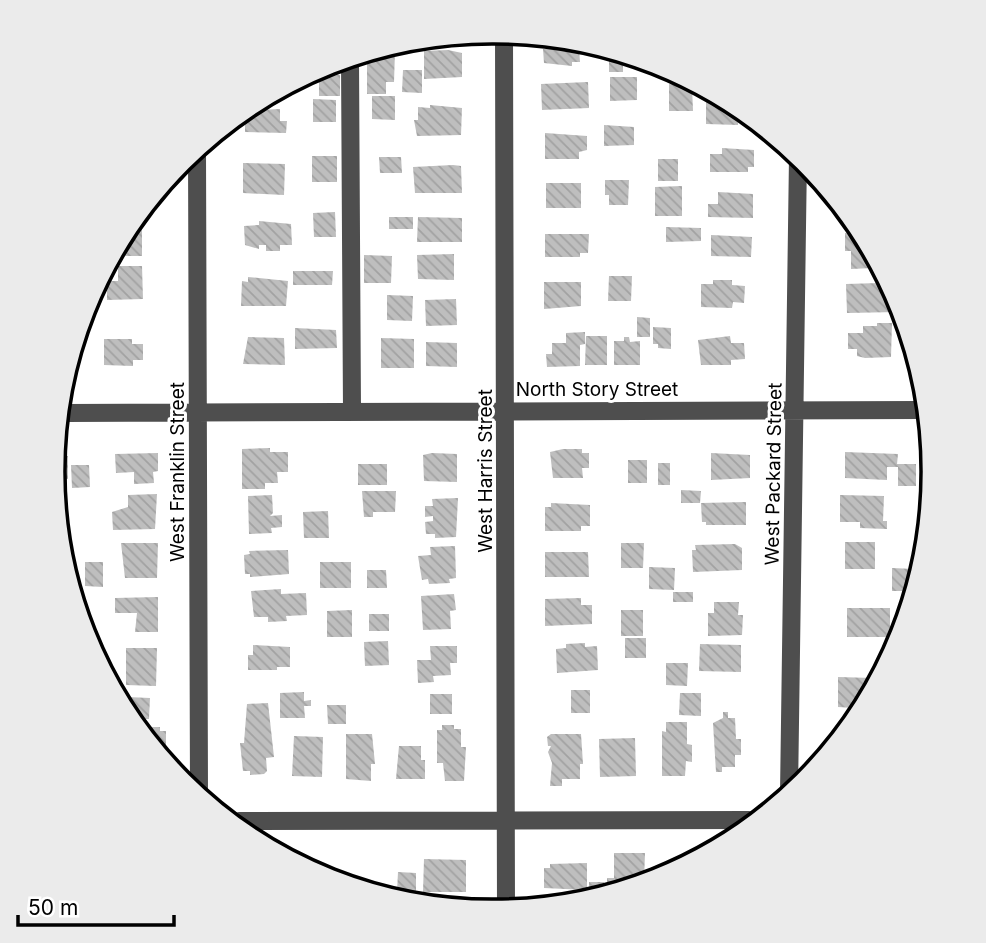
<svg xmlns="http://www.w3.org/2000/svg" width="986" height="943" viewBox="0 0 986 943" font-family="Inter,sans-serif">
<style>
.building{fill:url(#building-back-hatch)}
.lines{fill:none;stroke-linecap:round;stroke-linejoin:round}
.minor{stroke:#4e4e4e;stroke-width:18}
.labels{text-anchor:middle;stroke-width:6;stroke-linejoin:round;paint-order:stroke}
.street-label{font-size:19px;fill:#000;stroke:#fff}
.rim{fill:none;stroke:#000;stroke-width:3.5}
</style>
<defs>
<pattern id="building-back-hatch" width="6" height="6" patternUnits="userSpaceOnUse" patternTransform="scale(1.75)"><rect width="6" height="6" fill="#bebebe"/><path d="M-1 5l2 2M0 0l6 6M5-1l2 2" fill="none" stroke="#a2a2a2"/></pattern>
</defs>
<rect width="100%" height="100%" fill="#fff"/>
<path class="building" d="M 550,43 L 579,49 L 580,62 L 572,62 L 572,66 L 544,63 L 543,49 L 550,49 Z
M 448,50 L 462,53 L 462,77 L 424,79 L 424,51 Z
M 395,51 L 394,82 L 386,82 L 386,94 L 367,94 L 367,56 Z
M 609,55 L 623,57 L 623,72 L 609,72 Z
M 403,70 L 422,70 L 422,93 L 402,92 Z
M 319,74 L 340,75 L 340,96 L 319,96 Z
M 610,77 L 637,77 L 637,100 L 610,101 Z
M 588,82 L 589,108 L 542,110 L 541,84 Z
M 669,84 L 692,86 L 693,111 L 669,111 Z
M 372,96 L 395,96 L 395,120 L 372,119 Z
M 706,97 L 742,119 L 738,119 L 738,125 L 706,124 Z
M 313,99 L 336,100 L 336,122 L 313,122 Z
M 430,105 L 462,108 L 461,135 L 417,136 L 414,120 L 418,120 L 418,107 L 430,108 Z
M 280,109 L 280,121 L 287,121 L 286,133 L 245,132 L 245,118 L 258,110 Z
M 604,125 L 634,127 L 634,145 L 604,146 Z
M 545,133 L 587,136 L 587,150 L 579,152 L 579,159 L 545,159 Z
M 722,148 L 754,150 L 754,167 L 748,167 L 748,172 L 710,172 L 710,154 L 722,154 Z
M 312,156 L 337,156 L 337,182 L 312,182 Z
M 379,157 L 401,157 L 402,173 L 380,173 Z
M 658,159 L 678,159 L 678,181 L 658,181 Z
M 243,163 L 285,164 L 284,195 L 243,193 Z
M 453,165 L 461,166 L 462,193 L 415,193 L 413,167 Z
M 605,180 L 629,180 L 628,205 L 609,205 L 609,195 L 605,195 Z
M 546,183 L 581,183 L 581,208 L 546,208 Z
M 682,186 L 682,216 L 655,216 L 655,187 Z
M 718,192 L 753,194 L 753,218 L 708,217 L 708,204 L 718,204 Z
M 335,212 L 336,237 L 314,237 L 313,213 Z
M 389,217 L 413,217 L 413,229 L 389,229 Z
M 418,217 L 462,218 L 462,242 L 417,242 Z
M 259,221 L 291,224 L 292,245 L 280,245 L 280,251 L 266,251 L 266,245 L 259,245 L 259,249 L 245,245 L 244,226 L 259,225 Z
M 666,227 L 701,228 L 701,241 L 666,242 Z
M 137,228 L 142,228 L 142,256 L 118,256 Z
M 852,232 L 872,262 L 873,268 L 851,269 L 851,251 L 845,251 L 845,233 Z
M 545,234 L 589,234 L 588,253 L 580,253 L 580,257 L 545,257 Z
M 711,235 L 752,237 L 751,257 L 711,256 Z
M 454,254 L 454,280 L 418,279 L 417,255 Z
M 364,255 L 392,256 L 391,283 L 364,283 Z
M 118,266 L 142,266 L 143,299 L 107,300 L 107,281 L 118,281 Z
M 293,271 L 333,271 L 332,285 L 293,285 Z
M 609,276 L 632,276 L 631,301 L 608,301 Z
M 248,277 L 288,281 L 286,306 L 241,306 L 242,281 L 248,282 Z
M 713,280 L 732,280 L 732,285 L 745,286 L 744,303 L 733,302 L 732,308 L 701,307 L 701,284 L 713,284 Z
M 544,282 L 581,282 L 581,306 L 544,309 Z
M 879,283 L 879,291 L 891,291 L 897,299 L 897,312 L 847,313 L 846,284 Z
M 387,295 L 413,296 L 412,321 L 387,320 Z
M 456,299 L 457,325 L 426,326 L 425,300 Z
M 637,317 L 650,318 L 650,337 L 637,337 Z
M 877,323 L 892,323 L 891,357 L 865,358 L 857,356 L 857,349 L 848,349 L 848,333 L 863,333 L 863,326 L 877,326 Z
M 653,327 L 671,328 L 671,349 L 658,348 L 658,344 L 653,344 Z
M 295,328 L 336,330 L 337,348 L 295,349 Z
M 585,332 L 585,344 L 580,345 L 580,366 L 547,367 L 546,354 L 552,354 L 552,343 L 566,343 L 566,333 Z
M 586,336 L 607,336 L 607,365 L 585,365 Z
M 730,336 L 731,343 L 744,343 L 745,359 L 731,360 L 731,365 L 701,365 L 698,340 Z
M 248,337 L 284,338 L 285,365 L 243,364 Z
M 624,337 L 629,337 L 630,342 L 640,341 L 640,365 L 614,365 L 614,341 L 624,341 Z
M 381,338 L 414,339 L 414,368 L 381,368 Z
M 104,339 L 132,339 L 132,344 L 143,344 L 143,360 L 133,360 L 133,366 L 104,365 Z
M 426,342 L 457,343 L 457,367 L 426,366 Z
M 270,448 L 270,452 L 288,452 L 288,472 L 277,472 L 278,483 L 265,483 L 265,489 L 242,489 L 242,449 Z
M 563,449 L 582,449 L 582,453 L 589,453 L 589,468 L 582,468 L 583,478 L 553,478 L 550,452 Z
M 845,452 L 898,454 L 897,464 L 916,464 L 916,486 L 898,486 L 898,467 L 887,467 L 887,480 L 845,478 Z
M 158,453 L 158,471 L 153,472 L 154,483 L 134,484 L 134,472 L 116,473 L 115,454 Z
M 432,453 L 457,454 L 457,482 L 424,481 L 423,455 Z
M 711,453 L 750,455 L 750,478 L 711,480 Z
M 56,456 L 68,456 L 68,479 L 54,479 Z
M 628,460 L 647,460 L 647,483 L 628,483 Z
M 658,463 L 670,463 L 670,485 L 658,485 Z
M 358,464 L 387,464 L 387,485 L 358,485 Z
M 71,465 L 89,465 L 90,487 L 72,488 Z
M 681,490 L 701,491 L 700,503 L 681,503 Z
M 362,491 L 396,491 L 395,512 L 373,512 L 373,517 L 364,517 Z
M 157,494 L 155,529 L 113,530 L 112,512 L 128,507 L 128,495 Z
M 272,495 L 273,513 L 270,516 L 282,515 L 282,527 L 271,528 L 272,533 L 249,534 L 248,496 Z
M 840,495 L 884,496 L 883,521 L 887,521 L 887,529 L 860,528 L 860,522 L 840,522 Z
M 458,498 L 456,537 L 435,538 L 435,534 L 426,534 L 425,522 L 433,521 L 433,516 L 425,517 L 425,506 L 433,506 L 432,499 Z
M 746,502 L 746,525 L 706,525 L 706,522 L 702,522 L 701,503 Z
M 551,503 L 590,505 L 590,526 L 581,526 L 581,531 L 545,531 L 545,507 L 551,507 Z
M 328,511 L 329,538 L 304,538 L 303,512 Z
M 845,542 L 875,542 L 875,569 L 845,569 Z
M 121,543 L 158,543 L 157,578 L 125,578 Z
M 621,543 L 644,543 L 643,568 L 621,568 Z
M 735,544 L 742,548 L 742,570 L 693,572 L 692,550 L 696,550 L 695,545 Z
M 455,546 L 456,578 L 449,579 L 450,583 L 429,584 L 428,579 L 422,580 L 418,556 L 431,555 L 430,547 Z
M 288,550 L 289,574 L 250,577 L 250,574 L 245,574 L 244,555 L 250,554 L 249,551 Z
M 545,552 L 588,552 L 589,577 L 545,577 Z
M 85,562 L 103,562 L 103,587 L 85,586 Z
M 320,562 L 351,562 L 351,588 L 320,588 Z
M 649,567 L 675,568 L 674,590 L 649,589 Z
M 892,568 L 914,569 L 909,591 L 892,591 Z
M 367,570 L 386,570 L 387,588 L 367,588 Z
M 281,589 L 281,594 L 306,593 L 307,615 L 286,616 L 287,621 L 268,622 L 268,617 L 254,617 L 251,591 Z
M 673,592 L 693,592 L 693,602 L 673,602 Z
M 454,594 L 456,610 L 450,611 L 451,629 L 423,630 L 421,596 Z
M 158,597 L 158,632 L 135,632 L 137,613 L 115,613 L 115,598 Z
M 581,598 L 581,605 L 592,605 L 592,624 L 545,626 L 545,599 Z
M 714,602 L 739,602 L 738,615 L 743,615 L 742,635 L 708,636 L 708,613 L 714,613 Z
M 847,608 L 890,608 L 890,637 L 847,637 Z
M 352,610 L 352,637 L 327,637 L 327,611 Z
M 621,610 L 643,610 L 643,636 L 621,636 Z
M 369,614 L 389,614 L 389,631 L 369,631 Z
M 625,638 L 646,638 L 646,658 L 625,658 Z
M 388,641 L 389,665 L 365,666 L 364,642 Z
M 585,643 L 585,647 L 597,646 L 598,670 L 557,673 L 556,649 L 566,648 L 566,644 Z
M 700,644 L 741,645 L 741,672 L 699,671 Z
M 253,645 L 290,647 L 290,667 L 277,667 L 277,670 L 248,670 L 248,655 L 253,655 Z
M 430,646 L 457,646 L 457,663 L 450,663 L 451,675 L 433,676 L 434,682 L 418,683 L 417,660 L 431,660 Z
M 126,648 L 157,648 L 156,686 L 126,685 Z
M 666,663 L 688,663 L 687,686 L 666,685 Z
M 838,677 L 873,678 L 854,708 L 838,707 Z
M 571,690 L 590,690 L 590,713 L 571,713 Z
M 304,692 L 304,701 L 311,700 L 311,706 L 304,706 L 305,718 L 280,718 L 280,693 Z
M 680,693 L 701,693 L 701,716 L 679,715 Z
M 430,694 L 452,694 L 452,714 L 430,714 Z
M 127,697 L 150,698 L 149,719 L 139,719 Z
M 268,703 L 274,757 L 266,758 L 267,771 L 264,774 L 250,775 L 250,771 L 243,771 L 240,743 L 244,743 L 247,704 Z
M 327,705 L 346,705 L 346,724 L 328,724 Z
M 723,712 L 728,712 L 728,718 L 735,718 L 736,739 L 741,739 L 741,755 L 735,755 L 735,767 L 722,767 L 722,772 L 716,772 L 713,723 L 723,718 Z
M 666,722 L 687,722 L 687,744 L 692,745 L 692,762 L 686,761 L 685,776 L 662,776 L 662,731 L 666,732 Z
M 442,725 L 454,725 L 454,729 L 461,729 L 461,747 L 466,747 L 464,781 L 445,781 L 443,763 L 437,763 L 437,730 L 442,730 Z
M 145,727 L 160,727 L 160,731 L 166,731 L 166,759 Z
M 346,734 L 372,734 L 375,764 L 371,764 L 371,781 L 346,779 Z
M 551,734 L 581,734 L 583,764 L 580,764 L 580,779 L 562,779 L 562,786 L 550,786 L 552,763 L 548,752 L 551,746 L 548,746 L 547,737 Z
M 294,736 L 323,737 L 322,777 L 292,776 Z
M 635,738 L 636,776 L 600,777 L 599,739 Z
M 399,746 L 421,746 L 421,760 L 425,760 L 425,779 L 396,779 Z
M 614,853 L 645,853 L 644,881 L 607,889 L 607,878 L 614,878 Z
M 424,859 L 466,860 L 466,892 L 423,892 Z
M 587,863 L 587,890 L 544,888 L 544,868 L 550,868 L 550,864 Z
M 398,872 L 416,873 L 416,896 L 397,892 Z
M 589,882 L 604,882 L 604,889 L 589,893 Z"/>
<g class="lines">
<path class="minor" d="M 504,34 L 506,909
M 350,60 L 352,411
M 197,150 L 199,794
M 65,413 L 921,410
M 789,793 L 798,157
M 239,821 L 749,820"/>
</g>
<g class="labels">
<g class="street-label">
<text x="597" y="396">North Story Street</text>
<text transform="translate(485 471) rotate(-90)" y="7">West Harris Street</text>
<text transform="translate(177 472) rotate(-90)" y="7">West Franklin Street</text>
<text transform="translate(773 474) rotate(-89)" y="7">West Packard Street</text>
</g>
</g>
<path d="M0 0H986V943H0ZM492 44H494A427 427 0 0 1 921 471V472A427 427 0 0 1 494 899H492A427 427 0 0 1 65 472V471A427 427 0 0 1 492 44Z" fill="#ebebeb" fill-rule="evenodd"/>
<path class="rim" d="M492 44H494A427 427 0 0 1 921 471V472A427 427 0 0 1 494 899H492A427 427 0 0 1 65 472V471A427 427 0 0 1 492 44Z"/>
<path d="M18 915v10h156v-10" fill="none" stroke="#000000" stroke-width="3.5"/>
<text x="28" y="915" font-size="21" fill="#000000" stroke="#ffffff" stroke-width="5" paint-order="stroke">50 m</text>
</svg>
